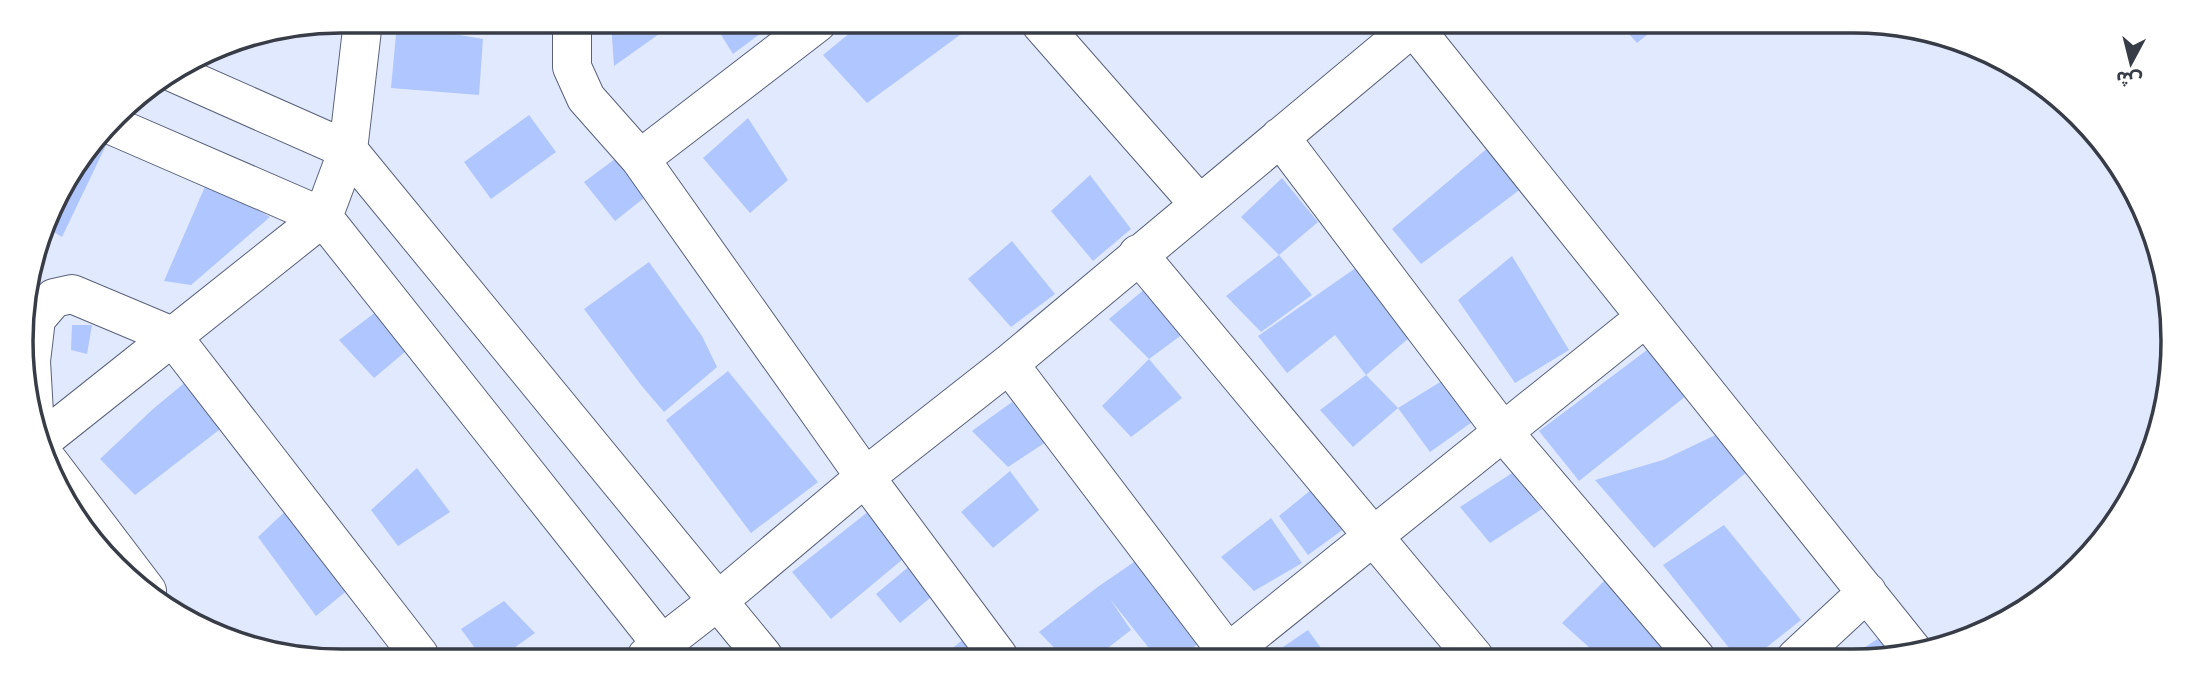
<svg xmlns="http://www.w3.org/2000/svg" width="2194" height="682" viewBox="0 0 2194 682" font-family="Manrope,'Noto Sans Arabic',sans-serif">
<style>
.building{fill:#b0c6fe}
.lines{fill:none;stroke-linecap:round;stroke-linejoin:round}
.minor-casing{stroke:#596279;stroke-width:40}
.minor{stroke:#fff;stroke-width:38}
.rim{fill:none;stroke:#383c47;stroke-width:3.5}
</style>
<rect width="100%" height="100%" fill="#e1e9ff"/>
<path class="building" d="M 611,22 L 676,22 L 614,66 Z
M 713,22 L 775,23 L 733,54 Z
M 862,23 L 870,23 L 975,24 L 867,103 L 823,55 Z
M 397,24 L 483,39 L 479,95 L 391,88 Z
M 1622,26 L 1658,26 L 1637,43 Z
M 529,115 L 556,152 L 491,199 L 464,162 Z
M 748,118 L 788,180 L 750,213 L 703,158 Z
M 102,136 L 109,139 L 62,237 L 46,227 L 54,199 Z
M 1490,146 L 1522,188 L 1421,264 L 1392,229 Z
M 619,156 L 649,194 L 615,221 L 584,182 Z
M 1090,175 L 1131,229 L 1093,261 L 1051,211 Z
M 1282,178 L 1318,222 L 1279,255 L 1241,217 Z
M 207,182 L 270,217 L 191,285 L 164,281 Z
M 1012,241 L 1055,294 L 1011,327 L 968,279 Z
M 1279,255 L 1312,295 L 1261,332 L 1226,296 Z
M 1512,256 L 1569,350 L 1515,383 L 1458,300 Z
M 649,262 L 702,336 L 717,367 L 664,412 L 641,385 L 584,309 Z
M 1357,267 L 1410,337 L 1366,375 L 1335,335 L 1287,373 L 1258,336 Z
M 1153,282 L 1191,328 L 1149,359 L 1109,319 Z
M 385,305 L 412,346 L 374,378 L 339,340 Z
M 72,325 L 92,325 L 87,354 L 71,350 Z
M 1655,344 L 1691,392 L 1579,481 L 1539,431 Z
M 1149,359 L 1182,398 L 1131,437 L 1102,406 Z
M 728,371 L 818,482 L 751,533 L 666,420 Z
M 194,375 L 228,423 L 135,495 L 100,459 L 153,409 Z
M 1366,375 L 1398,408 L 1353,447 L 1320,410 Z
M 1445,379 L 1475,420 L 1430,452 L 1398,408 Z
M 1012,402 L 1046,442 L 1008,467 L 972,431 Z
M 1724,431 L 1753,467 L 1654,548 L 1595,480 L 1663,460 Z
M 417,468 L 450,512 L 398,546 L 371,510 Z
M 1010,471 L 1039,510 L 993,548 L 961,512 Z
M 1512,473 L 1542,509 L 1490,543 L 1460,507 Z
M 1317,485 L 1352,523 L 1308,555 L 1279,516 Z
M 294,503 L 355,584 L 316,616 L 258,537 Z
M 879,503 L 915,549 L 831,619 L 792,572 Z
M 1271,518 L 1302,563 L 1254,591 L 1221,557 Z
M 1724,525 L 1801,620 L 1753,658 L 1737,658 L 1663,565 Z
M 1140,558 L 1204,639 L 1181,657 L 1156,657 L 1110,599 L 1131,630 L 1096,657 L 1062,656 L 1039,632 L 1099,586 Z
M 912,564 L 936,593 L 900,623 L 876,594 Z
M 1604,581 L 1676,656 L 1673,658 L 1601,658 L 1562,623 Z
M 504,601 L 535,633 L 504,655 L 480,655 L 461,629 Z
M 1308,630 L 1321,648 L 1302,657 L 1289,657 L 1283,647 Z
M 971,633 L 989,656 L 943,656 Z
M 1879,638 L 1893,658 L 1848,658 Z"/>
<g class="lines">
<g class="minor-casing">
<path id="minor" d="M 572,22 L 572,67 L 586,98 L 640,159 L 865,477 L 998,656
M 1041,24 L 1199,204
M 1412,25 L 1914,652
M 174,73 L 348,150 L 763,656
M 111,125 L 323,217 L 671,656
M 1280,137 L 1503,432 L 1696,658
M 640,159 L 817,23
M 1138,254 L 1474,657
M 1009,364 L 1231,657
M 35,431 L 31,361 L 36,319 L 54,298 L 72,294 L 172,336 L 419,655
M 40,442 L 323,217 L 348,150 L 363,21
M 49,462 L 147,591
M 647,656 L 719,600 L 865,477 L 1009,364 L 1415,25
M 1223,657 L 1646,317
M 1796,658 L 1867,592"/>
</g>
<use href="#minor" class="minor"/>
</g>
<path d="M0 0H2194V682H0ZM341 33H1853A308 308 0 0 1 2161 341V341A308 308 0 0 1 1853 649H341A308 308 0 0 1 33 341V341A308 308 0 0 1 341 33Z" fill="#fff" fill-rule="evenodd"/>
<path class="rim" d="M341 33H1853A308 308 0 0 1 2161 341V341A308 308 0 0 1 1853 649H341A308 308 0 0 1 33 341V341A308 308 0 0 1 341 33Z"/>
<g transform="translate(2131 63) rotate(187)" stroke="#ffffff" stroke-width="5" paint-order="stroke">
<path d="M0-5L12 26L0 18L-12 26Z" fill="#383c47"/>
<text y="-10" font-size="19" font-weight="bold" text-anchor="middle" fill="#383c47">ش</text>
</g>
</svg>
